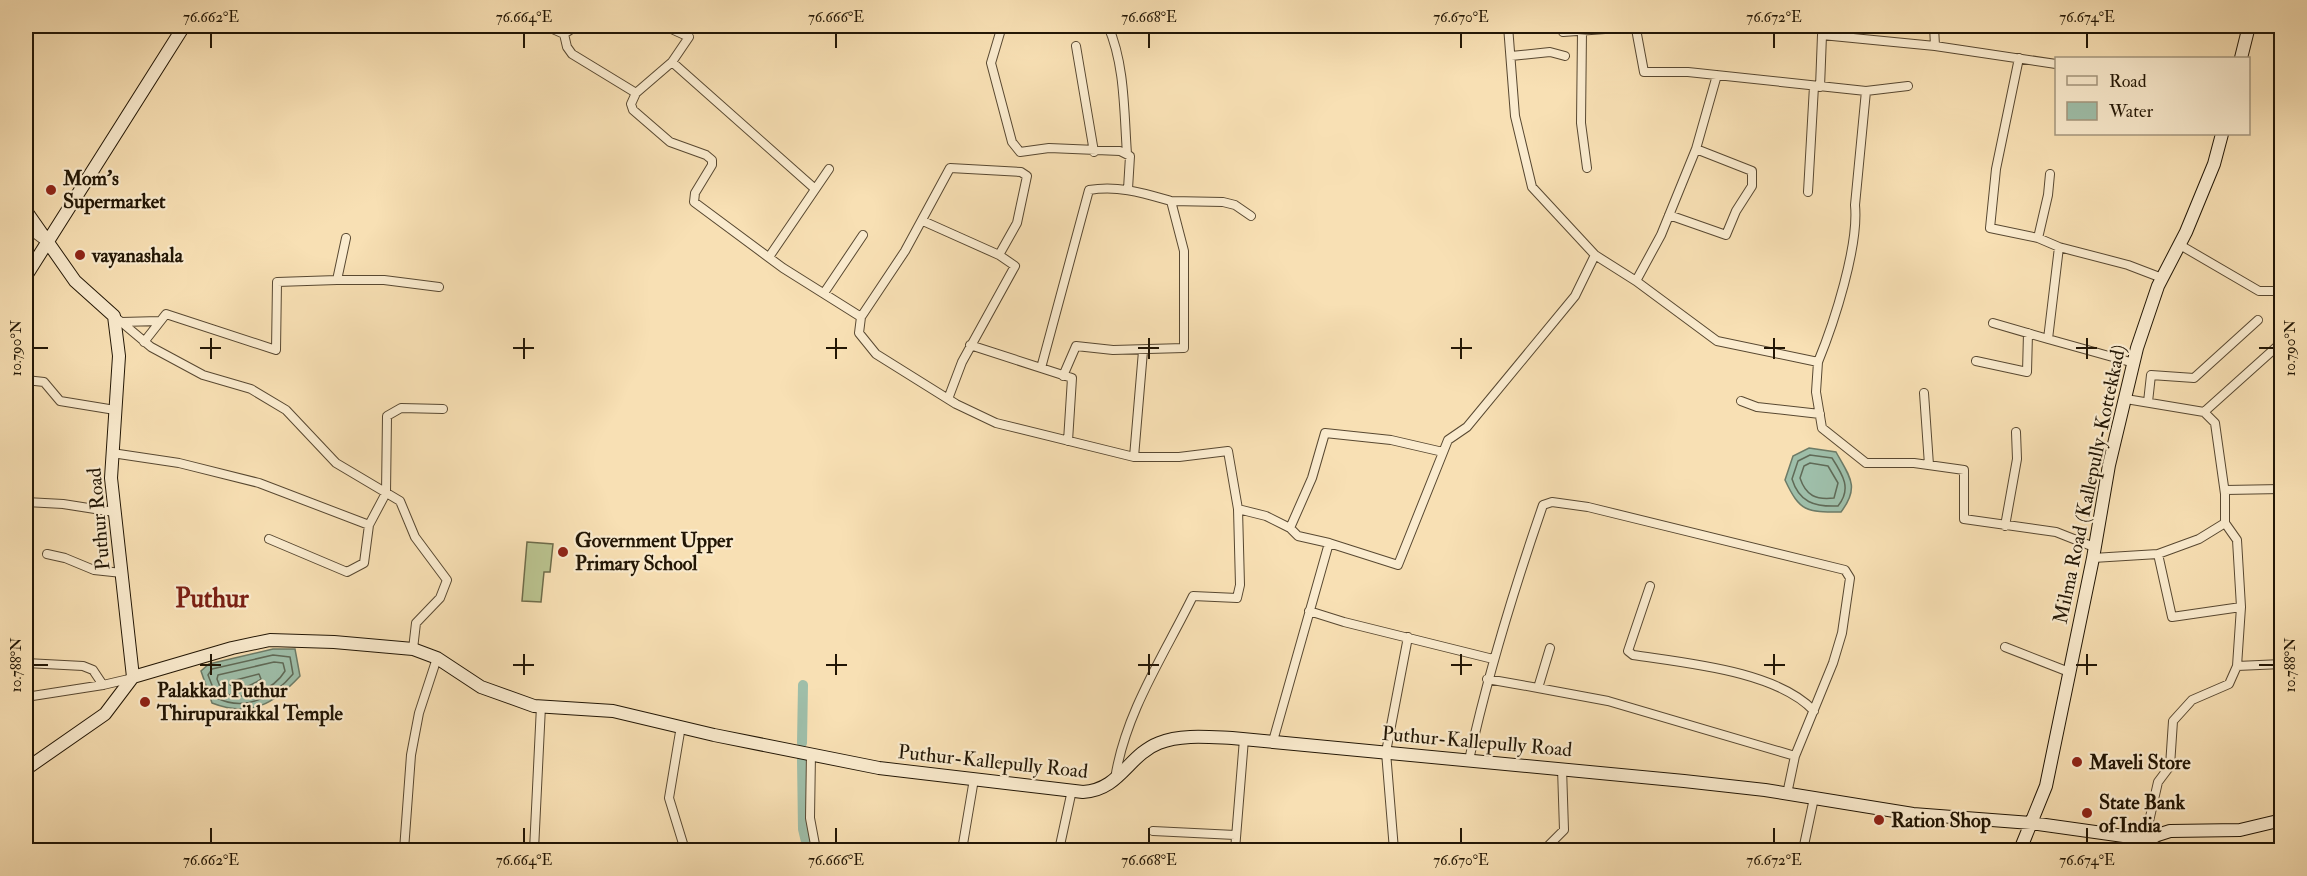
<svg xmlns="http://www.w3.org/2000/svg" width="2307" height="876" viewBox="0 0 2307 876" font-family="'IM FELL Double Pica',serif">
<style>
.green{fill:#bac38f;stroke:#6e6c4a;stroke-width:1.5}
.water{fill:#9ebea9;stroke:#6c7b67;stroke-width:1.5}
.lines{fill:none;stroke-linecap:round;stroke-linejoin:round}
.shore{stroke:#606a57;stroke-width:1.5}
.canal{stroke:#9ebea9;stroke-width:10}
.street-casing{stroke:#584831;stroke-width:10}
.secondary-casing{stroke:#221605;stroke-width:14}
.street{stroke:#faebce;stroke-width:8}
.secondary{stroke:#faebce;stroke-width:12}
.ticks{fill:none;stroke:#221605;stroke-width:2}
.poi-dot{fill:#8f2418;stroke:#faebce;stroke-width:2}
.labels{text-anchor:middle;stroke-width:4.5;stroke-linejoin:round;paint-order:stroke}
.poi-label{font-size:20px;font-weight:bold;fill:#221605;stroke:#faebce;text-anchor:start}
.street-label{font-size:20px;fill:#221605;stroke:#faebce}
.district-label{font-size:26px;font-weight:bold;fill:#7a1f14;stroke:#faebce}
.neatline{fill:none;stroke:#221605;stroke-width:2}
.ticks-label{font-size:15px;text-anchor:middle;fill:#221605}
</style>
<rect width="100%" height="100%" fill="#f8e0b4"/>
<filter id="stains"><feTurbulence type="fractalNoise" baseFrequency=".00333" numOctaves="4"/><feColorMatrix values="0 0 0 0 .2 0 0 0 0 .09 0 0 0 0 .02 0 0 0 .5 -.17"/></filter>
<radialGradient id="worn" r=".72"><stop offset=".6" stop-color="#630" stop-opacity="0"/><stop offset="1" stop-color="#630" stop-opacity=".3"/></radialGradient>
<path class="green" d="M 527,542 L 553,544 L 550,572 L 544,572 L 541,602 L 522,601 Z"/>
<path class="water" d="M 1809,448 L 1836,452 C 1850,477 1860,487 1841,512 C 1806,512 1800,512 1785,480 L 1793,456 Z
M 273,649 L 295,649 L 300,676 C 274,704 250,718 212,703 L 201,671 L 209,664 Z"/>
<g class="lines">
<path class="shore" d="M 1810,455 L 1832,458 C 1843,475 1852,489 1838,506 C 1814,507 1799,502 1792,479 L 1798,461 Z
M 1810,463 L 1828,466 L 1838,483 L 1834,498 C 1816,500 1806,496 1800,478 L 1804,466 Z
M 273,655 L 290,657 L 293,674 C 274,697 245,712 217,698 L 208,675 L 212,669 Z
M 274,662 L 283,663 L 285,671 C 274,690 242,703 222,692 L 217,679 L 218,675 Z
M 259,674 L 261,679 C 252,685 240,692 230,685 L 232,681 Z"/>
<path class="canal" d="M 802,743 L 803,685
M 802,760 L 803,829 L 808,850"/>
<g class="street-casing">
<path id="street" d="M 546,26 L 564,34 L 567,47 L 572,54 L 636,93 L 672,62 L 814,188
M 665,26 L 689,37 L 672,62
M 1002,26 L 991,63 L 1012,142 L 1020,152 L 1049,148 L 1120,151 L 1130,156 L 1128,189
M 1108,26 C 1125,64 1124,113 1127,154
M 1508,26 L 1515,116 L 1532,187 L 1595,255
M 1606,26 L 1605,29 L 1636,29 L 1644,72 L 1688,72 L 1866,91
M 1934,26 L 1935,46 L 2056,64
M 1582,31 L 1581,123 L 1587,168
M 1563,32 L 1605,29
M 564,34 L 576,26
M 1076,46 L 1094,152
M 1511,56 L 1550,52 L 1565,56
M 2019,58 L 1996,169 L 1990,228 L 2038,238 L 2059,247 L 2128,265 L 2162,278
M 1820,87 L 1822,35 L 1935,46
M 636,93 L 631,104 L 633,110 L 670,142 L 706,155 L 712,160 L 712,165 L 695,193 L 694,202 L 783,268 L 861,317 L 859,333 L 876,354 L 956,404 L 996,423 L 1134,457 L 1179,457 L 1228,451 L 1238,509 L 1266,516 L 1290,528 L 1298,536 L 1329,543
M 1696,149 L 1717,75
M 1808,192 L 1814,86
M 1171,201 L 1223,202 L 1235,205 L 1251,216
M 923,221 L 999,255
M 26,227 L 42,239
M 2038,238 L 2048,195 L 2050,174
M 2180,245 L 2259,291 L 2282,291
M 2059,247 L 2048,339 L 2134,363
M 769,257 L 829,169
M 337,280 L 384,280 L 439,287
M 1636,281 L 1661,235 L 1696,149 L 1752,171 L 1752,186 L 1736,211 L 1726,235 L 1669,215
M 824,293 L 863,235
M 114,316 L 151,347 L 203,375 L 251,389 L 286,410 L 336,463 L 400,501 L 415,537 L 447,580 L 440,598 L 416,623 L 413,649
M 861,317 L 905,251 L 950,168 L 1021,172 L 1027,176 L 1017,223 L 999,255 L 1015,266 L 962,362 L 948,399
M 121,322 L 160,321
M 1993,323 L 2048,339
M 144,342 L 166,314 L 276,350 L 277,282 L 337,280 L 346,238
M 970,345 L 1041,368 L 1089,190 C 1118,185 1143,193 1171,201 L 1184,251 L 1184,348 L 1113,350 L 1076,346 L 1063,376
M 1976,361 L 2027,372 L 2028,333
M 1818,362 C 1834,323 1859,246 1855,205 L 1866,91 L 1908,86
M 1041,368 L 1072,378 L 1068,441
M 26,380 L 44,382 L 60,401 L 115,410
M 1924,393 L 1929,465
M 2126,399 L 2204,412
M 1741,401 L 1757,407 L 1820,414
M 2148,402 L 2151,375 L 2194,378 L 2258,320
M 112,453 L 179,463 L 259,483 L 369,525 L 386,493 L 387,416 L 401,408 L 443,409
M 1134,457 L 1143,351
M 2225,490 L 2282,489
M 26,502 L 63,504 L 114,512
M 2005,526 L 2017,459 L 2016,432
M 1290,528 L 1312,478 L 1325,433 L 1391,440 L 1443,452
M 269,539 L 347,572 L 364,563 L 369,525
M 47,554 L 65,558 L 94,570 L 122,573
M 2158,554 L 2172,617 L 2241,607
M 2093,558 L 2158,554 L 2199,539 L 2225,523
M 1650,586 L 1628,651 L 1633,655 C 1685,663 1777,671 1814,711
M 1309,611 L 1344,622 L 1493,659
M 2005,647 L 2069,672
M 26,663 L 83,666 L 93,670 L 103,685
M 2237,666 L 2282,664
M 1487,679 L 1538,688 L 1550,648
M 1538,688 L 1608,701 L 1795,756
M 26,697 L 103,685 L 133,678
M 681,726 L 669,798 L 685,850
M 1273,741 L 1329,543 L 1398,565 L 1448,440 L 1467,427 L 1575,296 L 1595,255 L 1636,281 L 1717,341 L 1818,362 L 1816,392 L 1822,428 L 1866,463 L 1914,463 L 1964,470 L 1964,519 L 2056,532 L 2094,547
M 811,753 L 810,818 L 816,850
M 1469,760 C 1488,673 1514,589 1543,505 L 1552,502 L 1588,507 L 1845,570 L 1850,578 L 1842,633 L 1833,663 L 1795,756 L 1787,794
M 1115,779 C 1125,713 1164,655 1193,596 L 1237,598 L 1240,585 L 1238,509
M 1153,831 L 1235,835
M 404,850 L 411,755 L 419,713 L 437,658
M 534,850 L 541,706
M 962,850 L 974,779
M 1059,850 L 1072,790
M 1235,850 L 1244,739
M 1394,850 L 1386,752 L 1408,637
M 1544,850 L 1564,830 L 1562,768
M 1803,850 L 1814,798
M 2165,850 L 2145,839 L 2158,782 L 2170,766 L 2173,721 L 2192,700 L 2229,684 L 2237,666 L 2241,607 L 2237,540 L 2225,523 L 2225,494 L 2215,423 L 2204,412 L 2282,342"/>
</g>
<g class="secondary-casing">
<path id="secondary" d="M 2241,58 L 2249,26
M 26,211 L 75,281 L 114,316 L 119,356 L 111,478 L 133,677 L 105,714 L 26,769
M 26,276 L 184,26
M 133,677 L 232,648 L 270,640 L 334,642 L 413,649 L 437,658 L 481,687 L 534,706 L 613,711 L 714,735 L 879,768 L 1083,792 C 1120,790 1128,755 1159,743 C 1181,734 1209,737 1232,738 L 1684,781 L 1765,790 L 1913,814 L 2031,823 L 2145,839 L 2170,831 L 2240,830 L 2282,820
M 2020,850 L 2046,786 L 2093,558 L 2109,465 L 2137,348 L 2158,286 L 2186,232 L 2214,164 L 2222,134"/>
</g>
<use href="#street" class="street"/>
<use href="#secondary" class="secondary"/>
</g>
<path class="ticks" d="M 211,33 L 211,48M 524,33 L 524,48M 836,33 L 836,48M 1149,33 L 1149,48M 1461,33 L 1461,48M 1774,33 L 1774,48M 2087,33 L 2087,48M 211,338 L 211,359M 524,338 L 524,359M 836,338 L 836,359M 1149,338 L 1149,359M 1461,338 L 1461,359M 1774,338 L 1774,359M 2087,338 L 2087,359M 33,348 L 48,348M 200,348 L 221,348M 513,348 L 534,348M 826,348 L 847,348M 1138,348 L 1159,348M 1451,348 L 1472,348M 1764,348 L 1785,348M 2076,348 L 2097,348M 2259,348 L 2274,348M 211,654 L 211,675M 524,654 L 524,675M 836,654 L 836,675M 1149,654 L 1149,675M 1461,654 L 1461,675M 1774,654 L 1774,675M 2087,654 L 2087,675M 33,665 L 48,665M 200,665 L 221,665M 513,665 L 534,665M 826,665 L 847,665M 1138,665 L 1159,665M 1451,665 L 1472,665M 1764,665 L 1785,665M 2076,665 L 2097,665M 2259,665 L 2274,665M 211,828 L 211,843M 524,828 L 524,843M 836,828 L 836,843M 1149,828 L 1149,843M 1461,828 L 1461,843M 1774,828 L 1774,843M 2087,828 L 2087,843"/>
<g class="poi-dot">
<circle cx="51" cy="190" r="6"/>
<circle cx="80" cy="255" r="6"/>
<circle cx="563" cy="552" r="6"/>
<circle cx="145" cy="702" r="6"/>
<circle cx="2077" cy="762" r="6"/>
<circle cx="2087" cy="813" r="6"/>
<circle cx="1879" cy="820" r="6"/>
</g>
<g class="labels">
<g class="poi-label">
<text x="63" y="185">Mom's<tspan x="63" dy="23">Supermarket</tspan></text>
<text x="92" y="262">vayanashala</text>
<text x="575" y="547">Government Upper<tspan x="575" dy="23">Primary School</tspan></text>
<text x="157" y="697">Palakkad Puthur<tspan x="157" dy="23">Thirupuraikkal Temple</tspan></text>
<text x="2089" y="769">Maveli Store</text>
<text x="2099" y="809">State Bank<tspan x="2099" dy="23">of India</tspan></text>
<text x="1891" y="827">Ration Shop</text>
</g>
<g class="street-label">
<text transform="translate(2089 484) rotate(-78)" y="7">Milma Road (Kallepully-Kottekkad)</text>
<text transform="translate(98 519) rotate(-95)" y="7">Puthur Road</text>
<text transform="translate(1477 741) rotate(5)" y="7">Puthur-Kallepully Road</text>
<text transform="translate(993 761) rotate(6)" y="7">Puthur-Kallepully Road</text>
</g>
<g class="district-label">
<text x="212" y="607">Puthur</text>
</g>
</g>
<rect width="2307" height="876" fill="none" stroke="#f8e0b4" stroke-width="66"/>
<rect x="2055" y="57" width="195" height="78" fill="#faebce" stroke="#a4967e" stroke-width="1.5"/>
<rect x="2067" y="76" width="30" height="9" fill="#faebce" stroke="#a4967e" stroke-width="1.5"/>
<text x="2109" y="87" font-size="18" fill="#221605">Road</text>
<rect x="2067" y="102" width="30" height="18" fill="#9ebea9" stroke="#a4967e" stroke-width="1.5"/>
<text x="2109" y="117" font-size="18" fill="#221605">Water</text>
<rect x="33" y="33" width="2241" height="810" class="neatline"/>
<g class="ticks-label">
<text x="211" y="22">76.662°E</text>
<text x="524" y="22">76.664°E</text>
<text x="836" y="22">76.666°E</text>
<text x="1149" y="22">76.668°E</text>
<text x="1461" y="22">76.670°E</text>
<text x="1774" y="22">76.672°E</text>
<text x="2087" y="22">76.674°E</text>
<text transform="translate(16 348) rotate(-90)" y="5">10.790°N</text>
<text transform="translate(2290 348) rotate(-90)" y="5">10.790°N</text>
<text transform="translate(16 665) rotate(-90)" y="5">10.788°N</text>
<text transform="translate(2290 665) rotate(-90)" y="5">10.788°N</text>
<text x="211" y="865">76.662°E</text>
<text x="524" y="865">76.664°E</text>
<text x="836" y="865">76.666°E</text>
<text x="1149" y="865">76.668°E</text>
<text x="1461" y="865">76.670°E</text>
<text x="1774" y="865">76.672°E</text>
<text x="2087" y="865">76.674°E</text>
</g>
<rect width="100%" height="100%" filter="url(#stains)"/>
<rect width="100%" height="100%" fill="url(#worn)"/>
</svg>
